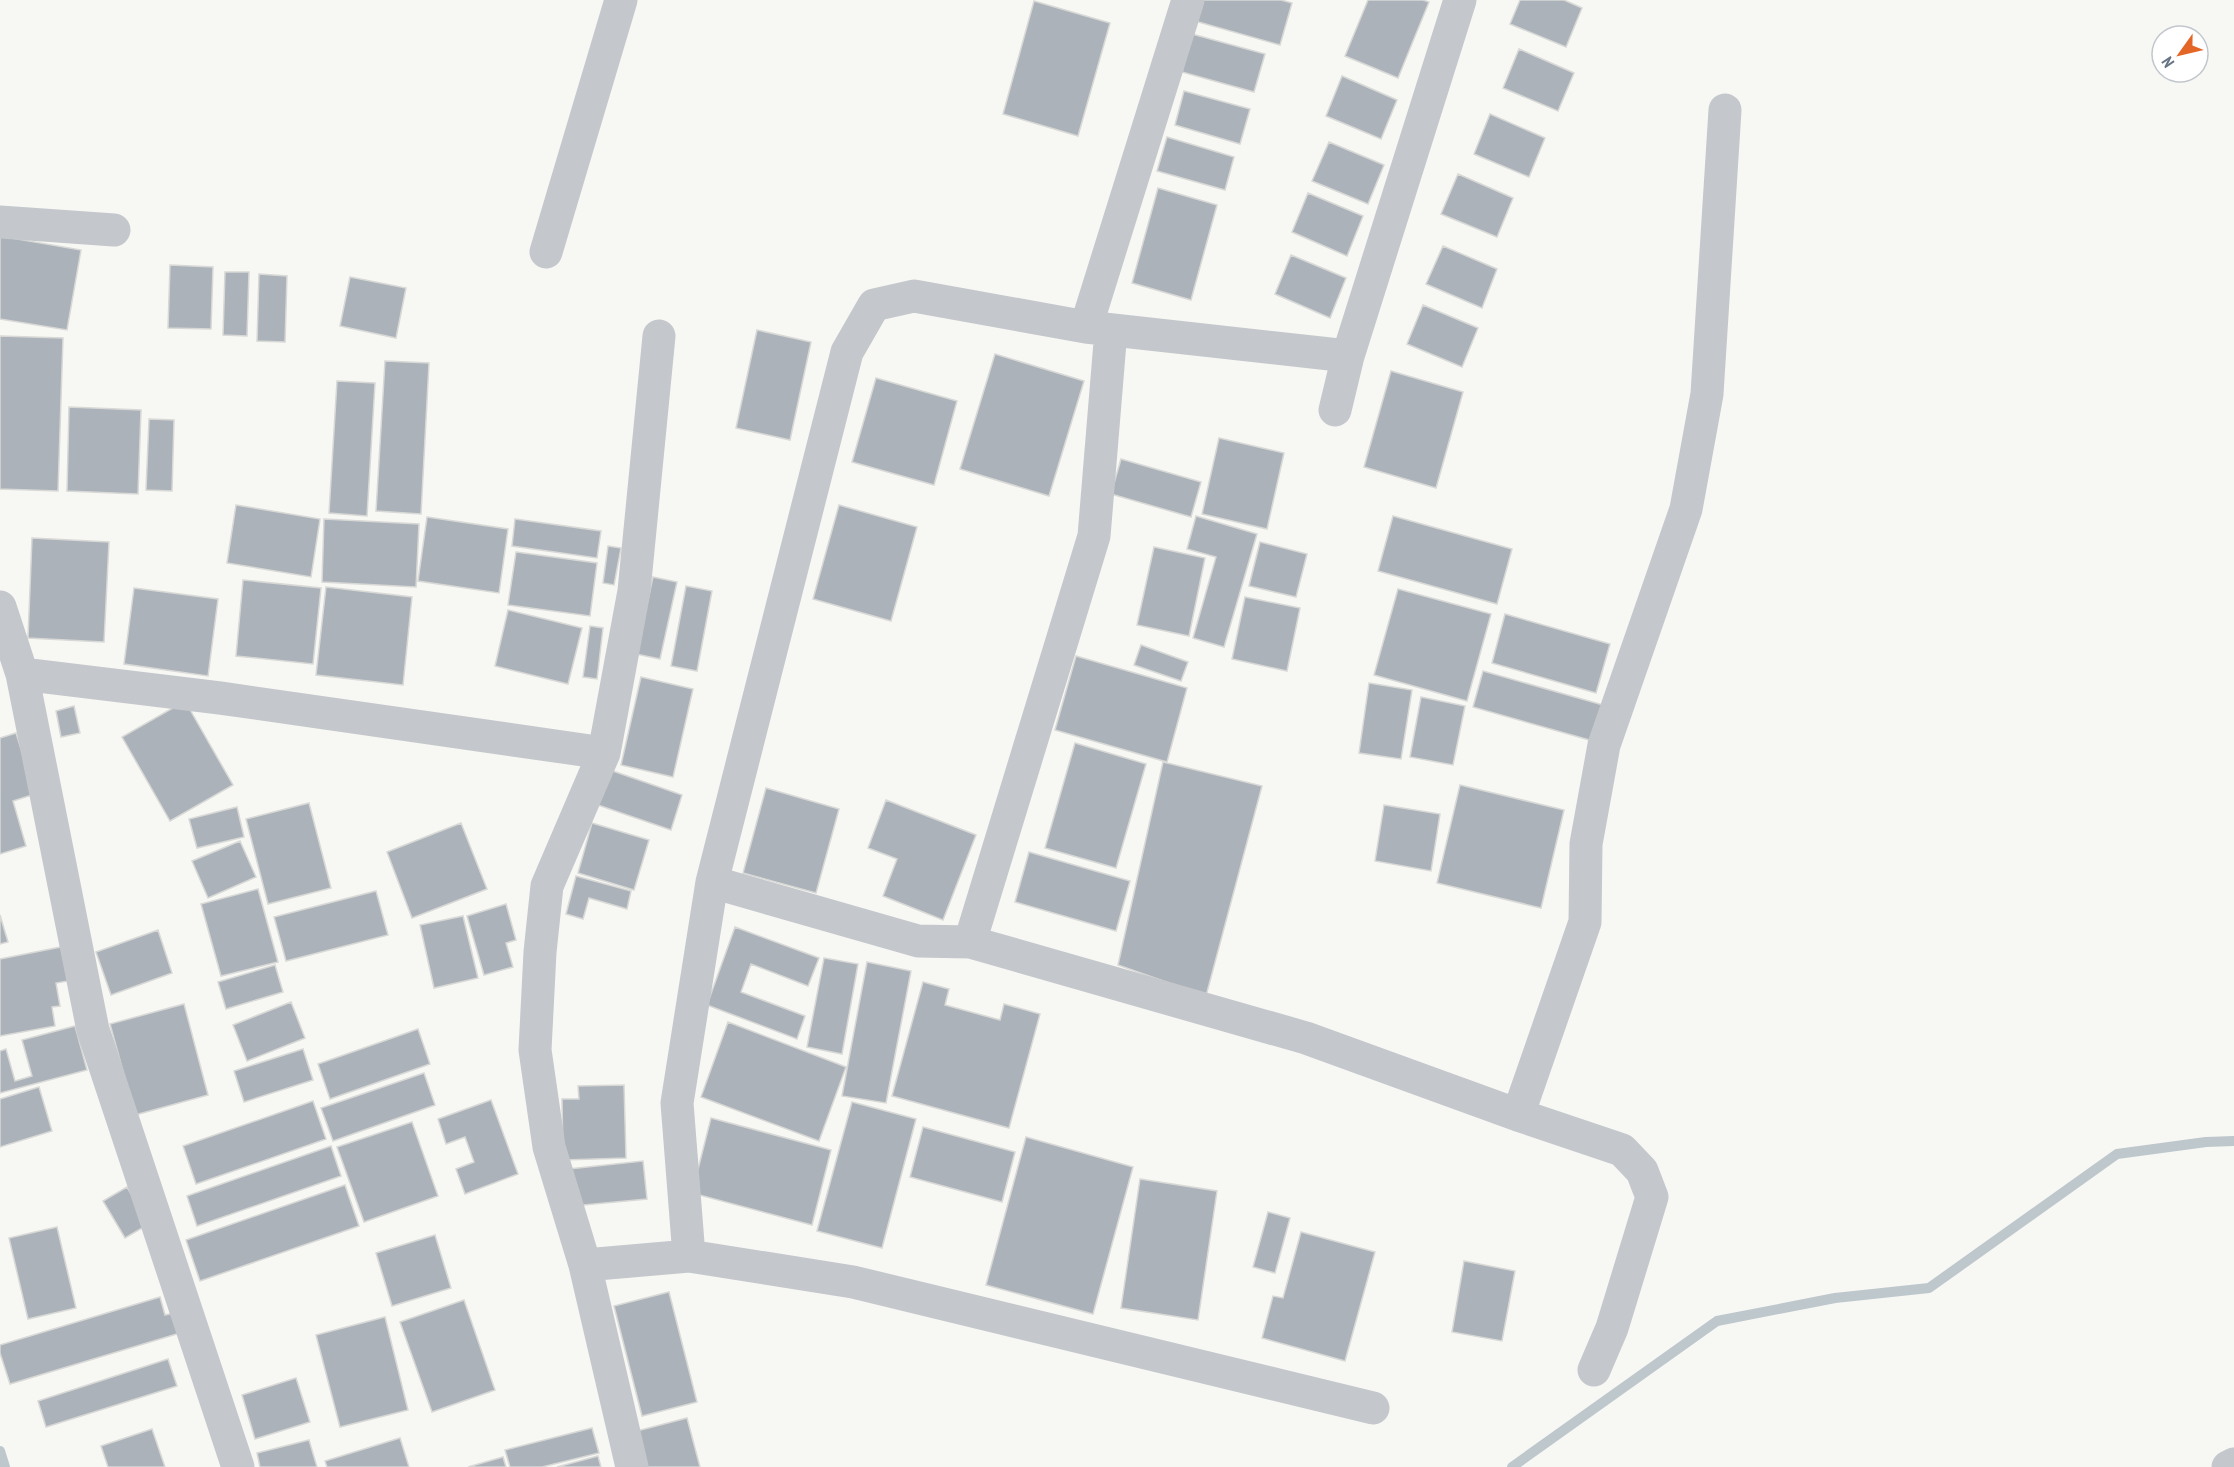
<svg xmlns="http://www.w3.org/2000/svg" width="2234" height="1467" viewBox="0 0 2234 1467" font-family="'PT Sans Narrow',sans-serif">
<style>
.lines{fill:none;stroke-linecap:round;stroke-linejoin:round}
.stream{stroke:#bdc7cc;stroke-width:10}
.building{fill:#abb2b9;stroke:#d8d9d6;stroke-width:1.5}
.minor{stroke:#c4c7cb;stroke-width:33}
</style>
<rect width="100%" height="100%" fill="#f7f7f4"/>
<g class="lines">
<path class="stream" d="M 0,1451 L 5,1467
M 1512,1467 L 1717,1321 L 1835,1298 L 1929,1288 L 2117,1154 L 2206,1142 L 2234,1141"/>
</g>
<path class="building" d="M 1201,0 L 1281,0 L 1292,3 L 1280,45 L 1195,21 Z
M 1368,0 L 1423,0 L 1429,2 L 1398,78 L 1345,56 Z
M 1520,0 L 1564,0 L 1582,8 L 1566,47 L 1510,24 Z
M 1034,1 L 1110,23 L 1078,136 L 1003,114 Z
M 1192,34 L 1265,54 L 1254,92 L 1182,72 Z
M 1519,49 L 1574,73 L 1558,111 L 1503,88 Z
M 1342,76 L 1397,100 L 1381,139 L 1326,116 Z
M 1184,91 L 1250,109 L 1240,144 L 1175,125 Z
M 1490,114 L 1545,138 L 1529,177 L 1474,154 Z
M 1167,137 L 1234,157 L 1225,190 L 1157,171 Z
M 1329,142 L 1384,165 L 1368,204 L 1312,181 Z
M 1458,174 L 1513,198 L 1497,237 L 1441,214 Z
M 1158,188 L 1217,205 L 1191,300 L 1132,283 Z
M 1308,193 L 1363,216 L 1347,256 L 1292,232 Z
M 0,236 L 81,250 L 67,330 L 0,319 Z
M 1443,246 L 1497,269 L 1482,308 L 1426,284 Z
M 1291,255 L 1346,278 L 1330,318 L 1275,294 Z
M 170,265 L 213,267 L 211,329 L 168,328 Z
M 225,272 L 249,272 L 247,336 L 223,335 Z
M 259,274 L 287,276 L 285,342 L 257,341 Z
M 350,277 L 406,288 L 396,338 L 340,326 Z
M 1423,305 L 1478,328 L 1462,367 L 1407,344 Z
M 757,330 L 811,342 L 790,440 L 736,428 Z
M 0,336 L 63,338 L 58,491 L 0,489 Z
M 995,354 L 1084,381 L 1049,496 L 960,469 Z
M 385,361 L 429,363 L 421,514 L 376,511 Z
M 1391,371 L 1463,392 L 1436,488 L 1364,467 Z
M 876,378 L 957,401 L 934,485 L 852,462 Z
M 337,381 L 375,383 L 367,516 L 329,513 Z
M 69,407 L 141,410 L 138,494 L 67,491 Z
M 149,419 L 174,420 L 172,491 L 146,490 Z
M 1219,438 L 1284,453 L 1267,529 L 1202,514 Z
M 1121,459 L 1201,482 L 1191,517 L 1111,494 Z
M 236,505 L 320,519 L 311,577 L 227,563 Z
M 839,505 L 917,527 L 891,621 L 813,599 Z
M 1196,516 L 1257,534 L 1224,647 L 1193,638 L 1216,557 L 1187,549 Z
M 1393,516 L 1512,549 L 1497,604 L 1378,571 Z
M 427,517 L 508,529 L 499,593 L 418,581 Z
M 324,519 L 419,524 L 416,587 L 322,582 Z
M 515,519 L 601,531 L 597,558 L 512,546 Z
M 32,538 L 109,542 L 104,642 L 28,638 Z
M 1260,542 L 1307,554 L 1296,597 L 1249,586 Z
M 608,546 L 621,548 L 614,585 L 603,583 Z
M 1154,547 L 1205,558 L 1189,636 L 1137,625 Z
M 516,552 L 597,563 L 590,616 L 508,605 Z
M 653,577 L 677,582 L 660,659 L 636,654 Z
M 243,580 L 321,588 L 313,664 L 236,656 Z
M 686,586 L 712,591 L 697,671 L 671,666 Z
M 326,587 L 412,597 L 403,685 L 316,675 Z
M 134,588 L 218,599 L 208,676 L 124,664 Z
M 1398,589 L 1491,614 L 1467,701 L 1374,675 Z
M 1245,597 L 1300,608 L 1287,671 L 1232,659 Z
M 508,610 L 582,628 L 568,684 L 495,666 Z
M 1505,614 L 1610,644 L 1596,693 L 1492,663 Z
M 590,626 L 603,628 L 597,679 L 583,677 Z
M 1141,645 L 1188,662 L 1181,681 L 1134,665 Z
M 1076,656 L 1187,688 L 1167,762 L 1055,730 Z
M 1483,671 L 1603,705 L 1593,741 L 1473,707 Z
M 641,677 L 693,689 L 673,777 L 621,765 Z
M 1369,683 L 1412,690 L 1401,759 L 1359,753 Z
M 1421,697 L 1465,706 L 1453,765 L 1410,757 Z
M 185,701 L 233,785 L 170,821 L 122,737 Z
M 74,706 L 80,733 L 61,737 L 56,711 Z
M 16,733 L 35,794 L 13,801 L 26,846 L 0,854 L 0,738 Z
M 1075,743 L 1146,764 L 1116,868 L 1045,848 Z
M 1163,762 L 1262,786 L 1206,996 L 1118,965 Z
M 610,770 L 682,795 L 671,830 L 598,805 Z
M 1460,785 L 1564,810 L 1541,908 L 1437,883 Z
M 766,788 L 839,809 L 816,893 L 743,873 Z
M 886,800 L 976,835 L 943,920 L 883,896 L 897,859 L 868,848 Z
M 309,803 L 331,888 L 268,904 L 246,819 Z
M 1384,805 L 1440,814 L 1431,871 L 1375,861 Z
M 237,807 L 244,837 L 197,848 L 189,819 Z
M 461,823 L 487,889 L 412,918 L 387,852 Z
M 592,823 L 649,840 L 634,890 L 578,873 Z
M 240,841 L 256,877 L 208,898 L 192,861 Z
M 1029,852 L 1130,881 L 1116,931 L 1015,902 Z
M 576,876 L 631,891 L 627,909 L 589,898 L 583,919 L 566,914 Z
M 258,889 L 278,962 L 221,976 L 201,904 Z
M 376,891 L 388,935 L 286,961 L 274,917 Z
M 506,904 L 516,940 L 506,943 L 513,967 L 484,975 L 467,916 Z
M 0,915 L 8,942 L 0,944 Z
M 463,916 L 478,978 L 434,988 L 420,925 Z
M 735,927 L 819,958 L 808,986 L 751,964 L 741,992 L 805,1016 L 797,1039 L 707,1005 Z
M 158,930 L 172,973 L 111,995 L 96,952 Z
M 61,947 L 68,981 L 56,983 L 60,1006 L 52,1007 L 55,1026 L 0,1036 L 0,959 Z
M 824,958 L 858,964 L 842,1054 L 807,1047 Z
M 867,962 L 911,971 L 886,1103 L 842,1096 Z
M 275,965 L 283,992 L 226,1009 L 218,982 Z
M 923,982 L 949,989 L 945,1005 L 1000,1020 L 1004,1004 L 1040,1014 L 1009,1128 L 892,1096 Z
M 291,1002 L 305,1038 L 247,1061 L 233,1025 Z
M 184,1004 L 208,1095 L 135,1115 L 110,1024 Z
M 728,1022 L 846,1067 L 819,1141 L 701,1097 Z
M 75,1026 L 87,1070 L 0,1093 L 0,1051 L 6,1049 L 15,1081 L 32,1076 L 22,1040 Z
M 418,1029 L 430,1064 L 330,1099 L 318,1064 Z
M 303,1049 L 313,1080 L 244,1102 L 234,1071 Z
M 424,1073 L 435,1105 L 333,1141 L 321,1108 Z
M 624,1085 L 626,1158 L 563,1160 L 562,1099 L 579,1099 L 578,1086 Z
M 39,1087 L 52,1131 L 0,1147 L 0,1099 Z
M 491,1100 L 518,1174 L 465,1194 L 456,1169 L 474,1162 L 465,1137 L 446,1144 L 438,1119 Z
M 313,1101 L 326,1139 L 196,1184 L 183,1146 Z
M 852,1102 L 916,1119 L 882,1248 L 817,1231 Z
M 711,1118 L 831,1150 L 812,1225 L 692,1193 Z
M 412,1122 L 438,1196 L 364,1222 L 337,1147 Z
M 923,1127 L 1015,1152 L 1002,1202 L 910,1177 Z
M 1026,1137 L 1133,1167 L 1093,1314 L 986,1285 Z
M 331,1146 L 341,1176 L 197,1226 L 187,1196 Z
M 643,1161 L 647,1199 L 573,1206 L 569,1169 Z
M 1140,1179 L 1217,1191 L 1198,1320 L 1121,1308 Z
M 345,1185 L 359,1226 L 200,1281 L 186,1240 Z
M 127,1187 L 149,1224 L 125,1238 L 103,1201 Z
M 1268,1212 L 1290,1218 L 1275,1273 L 1253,1267 Z
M 57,1227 L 76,1308 L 28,1319 L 9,1238 Z
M 1301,1232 L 1375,1252 L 1345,1361 L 1262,1338 L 1273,1296 L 1283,1298 Z
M 435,1235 L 451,1288 L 392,1306 L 376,1253 Z
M 1464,1261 L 1515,1271 L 1502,1341 L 1452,1332 Z
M 669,1292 L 697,1402 L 642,1416 L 614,1306 Z
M 160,1297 L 165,1315 L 174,1313 L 180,1333 L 10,1384 L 0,1353 L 0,1345 Z
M 464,1300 L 495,1390 L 432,1412 L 400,1322 Z
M 385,1317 L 408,1410 L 340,1427 L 316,1335 Z
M 168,1359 L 177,1386 L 46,1427 L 38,1401 Z
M 296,1378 L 310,1422 L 255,1439 L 242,1395 Z
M 687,1418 L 700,1467 L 646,1467 L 637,1431 Z
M 592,1428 L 599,1453 L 542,1467 L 510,1467 L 505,1450 Z
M 152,1429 L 165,1467 L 108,1467 L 101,1446 Z
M 400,1438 L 409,1467 L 327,1467 L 325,1461 Z
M 309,1440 L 317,1467 L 260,1467 L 257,1453 Z
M 598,1456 L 601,1467 L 557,1467 Z
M 503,1457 L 506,1467 L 468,1467 Z"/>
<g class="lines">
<path class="minor" d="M 0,222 L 114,230
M 546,252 L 621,0
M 1086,327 L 1188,0
M 1335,410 L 1348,356 L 1460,0
M 0,607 L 22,674 L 93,1030 L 238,1467
M 22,674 L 220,698 L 604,753
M 712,882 L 918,941 L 970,942 L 1094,536 L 1111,330
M 970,942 L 1306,1038 L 1518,1115 L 1622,1150 L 1642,1171 L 1652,1197 L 1612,1328 L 1594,1370
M 1518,1115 L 1585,922 L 1586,844 L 1604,745 L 1686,509 L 1707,394 L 1725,110
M 689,1256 L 677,1103 L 712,882 L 847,352 L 874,305 L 914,296 L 1086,327 L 1348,356
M 585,1265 L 689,1256 L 853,1282 L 1373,1408
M 632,1467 L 585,1265 L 549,1147 L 535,1050 L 540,952 L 547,886 L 604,753 L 634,591 L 659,336
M 2228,1467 L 2234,1464"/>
</g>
<g transform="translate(2180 54) rotate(236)"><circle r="28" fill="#ffffff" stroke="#c2c7ce" stroke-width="1.5"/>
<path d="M0-4.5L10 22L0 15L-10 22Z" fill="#e46627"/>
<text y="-9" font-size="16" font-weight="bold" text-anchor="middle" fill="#667485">N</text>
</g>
</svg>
